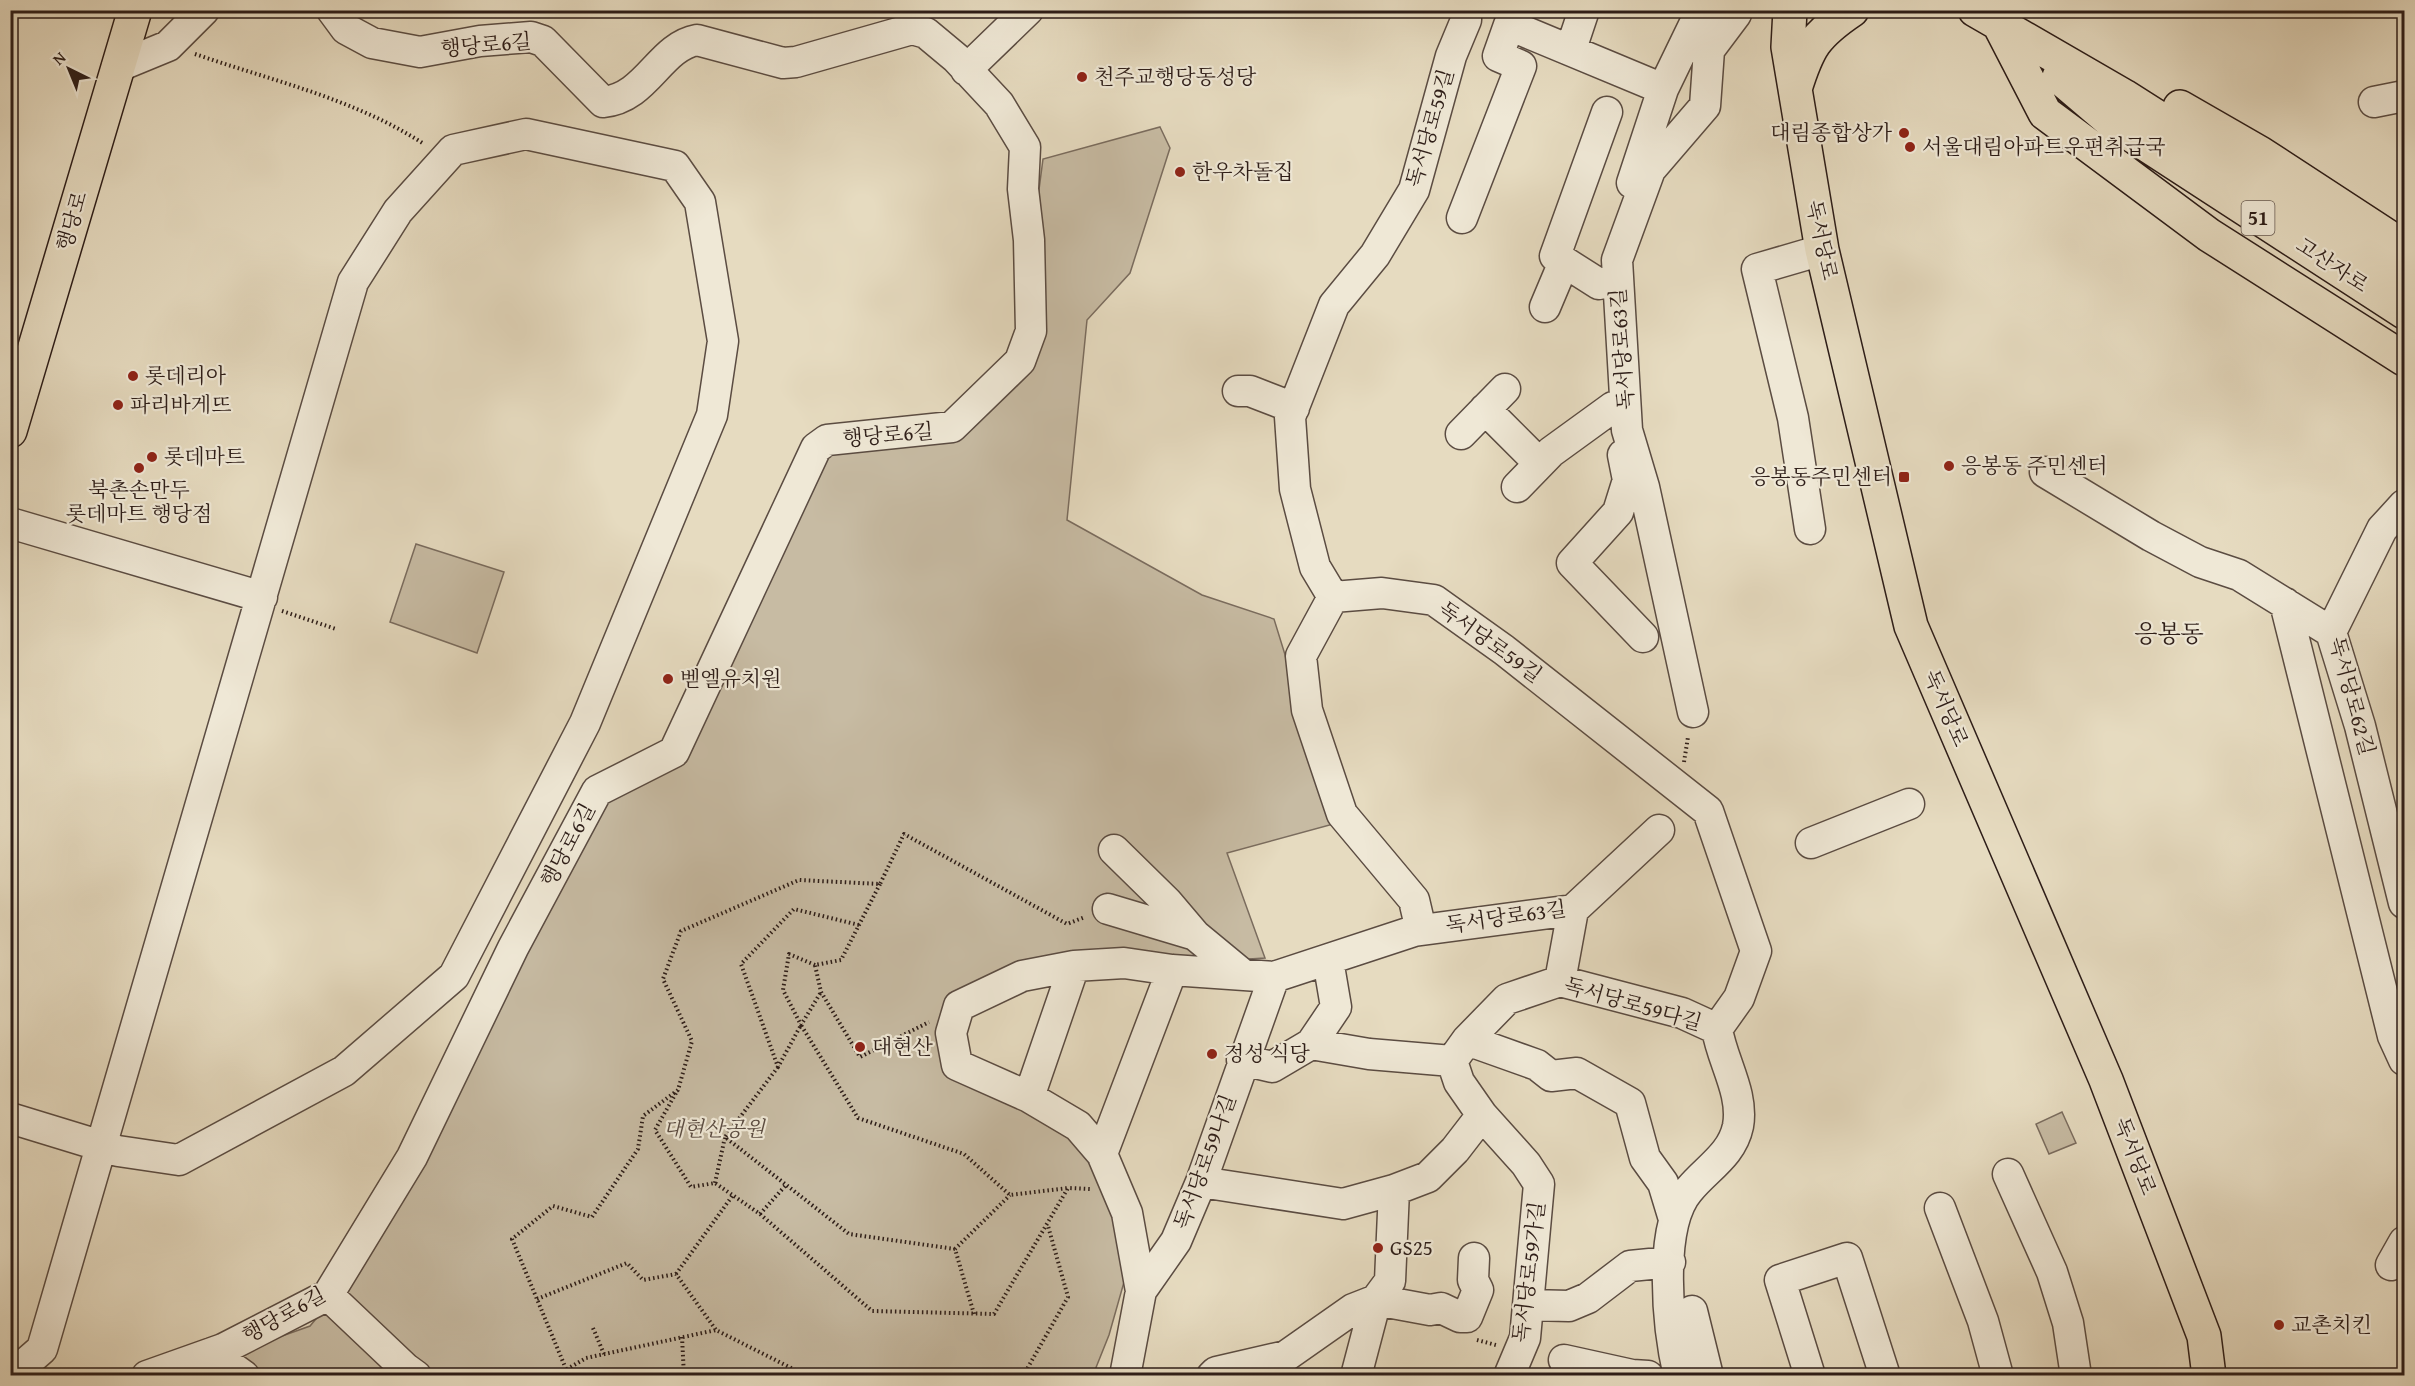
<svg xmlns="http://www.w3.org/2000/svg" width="2415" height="1386" viewBox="0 0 2415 1386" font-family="'Gentium Book Plus','Noto Serif KR',serif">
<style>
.green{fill:#c7bba3;stroke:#7a6c5e;stroke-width:1.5}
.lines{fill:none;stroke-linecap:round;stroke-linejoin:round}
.minor-casing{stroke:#5b4c42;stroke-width:33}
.major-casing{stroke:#2d1d18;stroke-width:36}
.path{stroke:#2d1d18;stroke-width:4;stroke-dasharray:1.5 3;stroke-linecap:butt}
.minor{stroke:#efe8d6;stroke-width:30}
.major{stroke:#e6dbc0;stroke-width:33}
.poi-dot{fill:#8f2418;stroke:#efe8d6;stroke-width:2}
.labels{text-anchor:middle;stroke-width:4.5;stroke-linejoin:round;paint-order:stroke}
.shield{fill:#efe8d6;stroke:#675a51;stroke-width:1.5}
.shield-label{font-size:20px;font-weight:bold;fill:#2d1d18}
.street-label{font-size:21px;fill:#2d1d18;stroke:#efe8d6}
.poi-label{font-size:21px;fill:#2d1d18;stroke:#efe8d6;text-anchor:start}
.park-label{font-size:21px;font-style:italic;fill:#5b4c42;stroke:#efe8d6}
.quarter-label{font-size:24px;fill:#2d1d18;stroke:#efe8d6}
</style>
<rect width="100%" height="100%" fill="#e6dbc0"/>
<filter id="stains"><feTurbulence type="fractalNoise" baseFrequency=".00333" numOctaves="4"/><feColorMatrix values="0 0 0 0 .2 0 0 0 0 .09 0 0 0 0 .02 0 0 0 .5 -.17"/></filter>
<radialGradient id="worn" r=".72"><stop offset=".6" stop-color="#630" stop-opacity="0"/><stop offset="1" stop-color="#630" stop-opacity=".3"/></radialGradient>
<path class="green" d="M 1160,127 L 1170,148 L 1130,273 L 1087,320 L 1067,520 L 1202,595 L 1274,619 L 1337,823 L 1227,853 L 1265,958 L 1201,962 L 959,998 L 954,1076 L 1024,1100 L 1096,1161 L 1128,1268 L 1109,1335 L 1093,1375 L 206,1376 L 207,1371 L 251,1347 L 310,1326 L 354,1273 L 597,804 L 683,762 L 822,455 L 950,436 L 1031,364 L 1037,205 L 1043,159 Z
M 416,544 L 504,572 L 477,653 L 390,622 Z
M 2062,1112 L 2076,1143 L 2049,1154 L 2036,1124 Z"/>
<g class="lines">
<g class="minor-casing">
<path id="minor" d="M 1466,10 L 1466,20 L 1451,56 L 1414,190 L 1375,255 L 1334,305 L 1290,417 L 1295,489 L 1315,567 L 1333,597 L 1382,593 L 1434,600 L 1504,650 L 1708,811 L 1756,951 L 1739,998 L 1717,1029 C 1722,1061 1744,1093 1738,1126 C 1732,1155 1707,1168 1689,1190 C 1657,1227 1668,1330 1679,1376
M 1571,49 L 1584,10
M 117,67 L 168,46 L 204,10
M 966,70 L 1028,10
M 2374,102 L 2404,96
M 1632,183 L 1663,89 L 1694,25 L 1718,10
M 1462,218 L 1521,66 L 1498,56 L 1509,25 L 1663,89
M 1599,284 L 1555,256 L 1607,112
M 1545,307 L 1564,262
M 1238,391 L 1250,391 L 1294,408
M 1485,409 L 1539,463
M 1461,434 L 1505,389
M 1623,455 L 1628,480 L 1618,512 L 1572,563 L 1643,637
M 2045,472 L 2151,536 L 2200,562 L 2239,575 L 2331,632
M 1517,487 L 1551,452 L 1613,407
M 2404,505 L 2382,529 L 2331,632 L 2360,726 L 2404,903
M 10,523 L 262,597
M 1810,529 L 1793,418 L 1757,269 L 1822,250
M 1333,597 L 1301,656 L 1307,710 L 1342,814 L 1414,900 L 1421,930
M 2285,603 L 2393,1036 L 2404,1060
M 1693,712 L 1644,487 L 1627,430 L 1617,260 L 1650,170 L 1705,106 L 1709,50 L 1736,14
M 1811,843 L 1909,804
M 1114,850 L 1167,902 L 1195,935
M 1108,909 L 1195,935 L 1241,973
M 1560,981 L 1573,910
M 1467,1040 L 1537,1065 L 1551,1076 L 1577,1073 L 1630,1103 L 1645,1158 L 1663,1183 L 1673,1216
M 1311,1044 L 1336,1007 L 1328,960
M 1242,1060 L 1272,1067 L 1311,1044 L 1369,1054 L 1452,1061
M 1452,1061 L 1467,1040 L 1507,999 L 1560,981 L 1682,1013 L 1717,1029
M 1029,1097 L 1074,966
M 1482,1115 L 1526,1164 L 1539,1184 L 1525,1338 L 1509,1376
M 10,1118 L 118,1151 L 179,1160 L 344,1071 L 454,976 L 585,723 L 712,415 L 723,341 L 700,202 L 675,166 L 526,134 L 453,150 L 398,211 L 353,282 L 42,1349 L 11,1376
M 1102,1154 L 1172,970
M 2008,1174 L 2052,1272 L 2068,1323 L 2076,1376
M 1201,1182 L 1343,1204 L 1394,1190 L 1428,1177 L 1455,1150 L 1482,1115 L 1459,1082 L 1452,1061
M 1940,1208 L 1983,1321 L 1998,1376
M 2391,1265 L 2404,1242
M 1141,1291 L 1176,1241 L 1201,1182 L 1274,977
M 328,1295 L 405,1368 L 416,1376
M 1528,1305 L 1569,1306 L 1588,1298 L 1630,1266 L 1670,1262
M 1692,1311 L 1708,1376
M 212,1353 L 244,1376
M 1564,1360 L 1632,1375 L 1648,1376
M 147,1376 L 223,1349 L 328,1295 L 412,1157 L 513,948 L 597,791 L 674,752 L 816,448 L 827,440 L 952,427 L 1020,361 L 1031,331 L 1029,240 L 1023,189 L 1025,147 L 999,104 L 956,58 L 926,33 L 912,29 L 796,62 L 783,63 L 697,40 C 659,47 647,98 603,102 L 543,41 L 531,37 L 480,41 L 420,52 L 372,43 L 346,29 L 332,10
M 1125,1376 L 1141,1291 L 1127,1213 L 1102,1154 L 1078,1126 L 1029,1097 L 957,1065 L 951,1033 L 959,1006 L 1022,976 L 1074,966 L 1124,963 L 1172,970 L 1274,977 L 1414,931 L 1573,910 L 1659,830
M 1212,1376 L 1216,1372 L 1286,1356 L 1353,1309 L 1376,1300 L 1390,1281 L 1394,1190
M 1356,1376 L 1376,1300 L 1430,1310 L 1441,1308 L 1460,1317 L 1467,1317 L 1478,1290 L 1473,1280 L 1474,1258
M 1810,1376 L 1780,1280 L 1847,1258 L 1885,1376"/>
</g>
<g class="major-casing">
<path id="major" d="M 1790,10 L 1788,47 L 1822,250 L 1911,626 L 2106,1080 L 2204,1336 L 2209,1376
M 1975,10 L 2124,96 L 2404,274
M 2000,26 L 2045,113 L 2209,235 L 2404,359
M 2059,77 L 2113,123 L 2404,312
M 1795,89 C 1808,47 1815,35 1852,10
M 2180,107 L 2260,153 L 2404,247
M 10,431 L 135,10"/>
</g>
<path class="path" d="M 195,54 C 273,81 355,99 424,144
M 282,611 L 336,629
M 1684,762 L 1688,737
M 880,884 L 841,960 L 815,965 L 821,992 L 860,1057 L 929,1022
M 859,925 L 794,909 L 741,964 L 778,1067 L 801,1025 L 858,1118 L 964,1154 L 1010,1195 L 1068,1188
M 815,965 L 789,954 L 783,990 L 801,1025 L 821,992
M 778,1067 L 725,1137 L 849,1234 L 955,1249
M 676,1093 L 655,1130 L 691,1187 L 715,1183 L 760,1214 L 872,1311 L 994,1314 L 1068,1188 L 1091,1189
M 715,1183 L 725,1137
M 760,1214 L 786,1185
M 676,1274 L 733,1195
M 537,1299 L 627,1263 L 643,1280 L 676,1274 L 716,1330
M 974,1314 L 955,1249 L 1010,1195
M 593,1328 L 604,1354
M 682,1337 L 684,1376
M 1477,1340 L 1496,1345
M 566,1369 L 512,1239 L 553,1206 L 592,1217 L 638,1149 L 643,1116 L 678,1090 L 692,1041 L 663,979 L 681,931 L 799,880 L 880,884 L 904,834 L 1067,924 L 1085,917
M 555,1376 L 586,1358 L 716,1330 L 807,1376
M 1023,1376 L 1068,1297 L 1048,1226"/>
<use href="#minor" class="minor"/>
<use href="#major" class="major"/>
</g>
<g class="poi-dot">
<circle cx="1082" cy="77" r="6"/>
<circle cx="1904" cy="133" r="6"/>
<circle cx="1910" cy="147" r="6"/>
<circle cx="1180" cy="172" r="6"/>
<circle cx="133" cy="376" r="6"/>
<circle cx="118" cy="405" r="6"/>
<circle cx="152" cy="457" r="6"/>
<circle cx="1949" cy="466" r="6"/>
<circle cx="139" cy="468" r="6"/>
<rect x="1898" y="471" width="12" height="12" rx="3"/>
<circle cx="668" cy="679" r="6"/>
<circle cx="860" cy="1047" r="6"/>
<circle cx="1212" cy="1054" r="6"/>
<circle cx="1378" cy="1248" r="6"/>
<circle cx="2279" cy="1325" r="6"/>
</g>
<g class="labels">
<rect class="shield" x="2241.5" y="201" width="33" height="34" rx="4.5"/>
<g class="shield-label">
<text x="2258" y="225">51</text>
</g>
<g class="street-label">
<text transform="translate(486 45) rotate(-5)" y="7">행당로6길</text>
<text transform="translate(1430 128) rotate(-74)" y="7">독서당로59길</text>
<text transform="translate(72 221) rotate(-74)" y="7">행당로</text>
<text transform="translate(1822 240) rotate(78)" y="7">독서당로</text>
<text transform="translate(2332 265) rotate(33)" y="7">고산자로</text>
<text transform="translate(1622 349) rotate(-94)" y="7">독서당로63길</text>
<text transform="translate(888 435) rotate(-5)" y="7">행당로6길</text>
<text transform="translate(1490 642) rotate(36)" y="7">독서당로59길</text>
<text transform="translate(2352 696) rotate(75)" y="7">독서당로62길</text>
<text transform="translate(1946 708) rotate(67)" y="7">독서당로</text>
<text transform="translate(568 845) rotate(-62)" y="7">행당로6길</text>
<text transform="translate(1506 917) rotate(-8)" y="7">독서당로63길</text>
<text transform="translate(1633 1004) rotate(16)" y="7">독서당로59다길</text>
<text transform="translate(2135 1156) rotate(69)" y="7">독서당로</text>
<text transform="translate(1205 1162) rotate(-70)" y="7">독서당로59나길</text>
<text transform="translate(1529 1272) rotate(-83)" y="7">독서당로59가길</text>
<text transform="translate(284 1315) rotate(-29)" y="7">행당로6길</text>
</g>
<g class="poi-label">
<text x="1094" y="84">천주교행당동성당</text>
<text x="1892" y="140" text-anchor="end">대림종합상가</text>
<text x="1922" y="154">서울대림아파트우편취급국</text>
<text x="1192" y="179">한우차돌집</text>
<text x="145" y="383">롯데리아</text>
<text x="130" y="412">파리바게뜨</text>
<text x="164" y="464">롯데마트</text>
<text x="1961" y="473">응봉동 주민센터</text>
<text x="1892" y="484" text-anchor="end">응봉동주민센터</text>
<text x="139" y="497" text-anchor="middle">북촌손만두<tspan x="139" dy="24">롯데마트 행당점</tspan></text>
<text x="680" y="686">벧엘유치원</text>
<text x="872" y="1054">대현산</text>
<text x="1224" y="1061">정성 식당</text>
<text x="1390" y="1255">GS25</text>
<text x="2291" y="1332">교촌치킨</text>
</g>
<g class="park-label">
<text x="714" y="1136">대현산공원</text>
</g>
<g class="quarter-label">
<text x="2169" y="642">응봉동</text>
</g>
</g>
<rect width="2415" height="1386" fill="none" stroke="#e6dbc0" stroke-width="36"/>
<rect x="12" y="12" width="2391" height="1362" fill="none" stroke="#2d1d18" stroke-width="3"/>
<rect x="18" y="18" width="2379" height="1350" fill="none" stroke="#2d1d18" stroke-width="1.5"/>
<g transform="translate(69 69) rotate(317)" stroke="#efe8d6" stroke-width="4.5" paint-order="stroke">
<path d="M0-4.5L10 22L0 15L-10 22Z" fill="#2d1d18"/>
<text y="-9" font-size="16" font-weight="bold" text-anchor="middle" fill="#2d1d18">N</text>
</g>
<rect width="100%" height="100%" filter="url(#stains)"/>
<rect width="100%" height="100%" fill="url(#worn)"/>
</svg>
